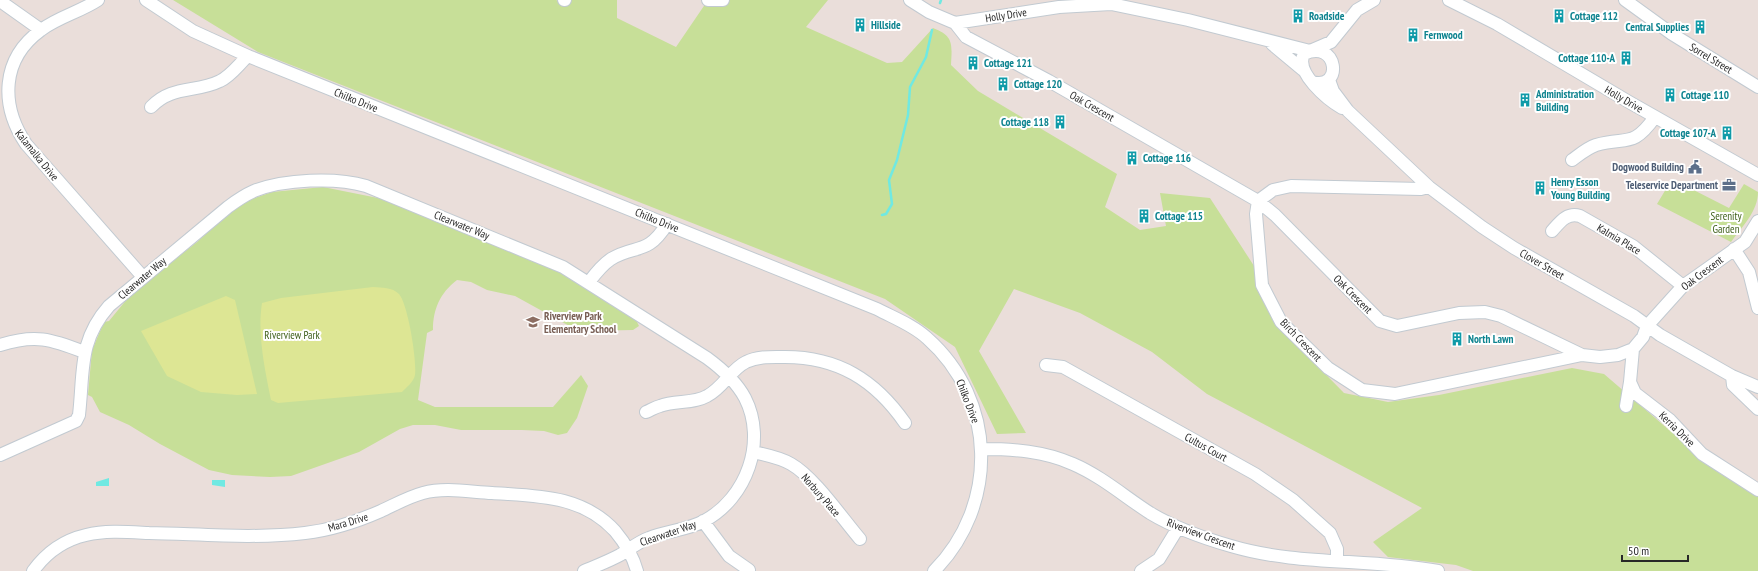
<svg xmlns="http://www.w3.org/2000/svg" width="1758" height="571" viewBox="0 0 1758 571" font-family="'PT Sans Narrow',sans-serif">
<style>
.green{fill:#c7df98}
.pitch{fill:#dde694}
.water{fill:#70e9e2}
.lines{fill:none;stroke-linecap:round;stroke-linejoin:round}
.stream{stroke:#70e9e2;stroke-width:2.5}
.minor-casing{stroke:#c2cad1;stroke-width:14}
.minor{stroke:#fff;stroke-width:12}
.labels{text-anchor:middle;stroke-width:4;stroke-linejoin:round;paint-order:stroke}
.street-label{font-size:11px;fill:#282828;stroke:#fff}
.culture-label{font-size:11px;font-weight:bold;fill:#0d838f;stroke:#fff;text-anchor:start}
.service-label{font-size:11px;font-weight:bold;fill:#4e5e75;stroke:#fff;text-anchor:end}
.park-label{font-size:11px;fill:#40601c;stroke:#fff}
.education-label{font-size:11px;font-weight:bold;fill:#785e54;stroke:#fff;text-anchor:start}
</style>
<rect width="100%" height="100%" fill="#eadeda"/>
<path class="green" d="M 173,0 L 556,0 L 563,3 L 567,0 L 617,0 L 617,18 L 676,47 L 708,0 L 828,0 L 806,27 L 887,63 L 902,62 L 933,28 C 954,36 952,44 951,65 L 978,91 L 1117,174 L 1105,207 L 1140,230 L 1166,226 L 1160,193 L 1210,198 L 1256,269 L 1285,333 L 1344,393 L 1388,402 L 1439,395 L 1572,368 L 1604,374 L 1697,454 L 1758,496 L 1758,571 L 1473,571 L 1456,565 L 1388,557 L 1373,542 L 1422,508 L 1207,394 L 1152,352 L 1080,313 L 1014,289 L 979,351 L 1026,433 L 997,434 L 955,347 L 885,299 L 258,52 Z
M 1672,179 L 1729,208 L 1744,184 L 1758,192 C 1758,211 1742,227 1731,242 L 1657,204 Z
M 323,187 L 383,199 L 489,241 L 586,284 L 635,318 L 639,326 L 633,330 L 584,331 L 573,328 L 515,296 L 487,290 L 471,282 L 457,280 C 440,293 433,309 433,330 L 427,333 L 418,400 L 435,407 L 553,407 L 581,375 L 588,386 L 577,418 L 567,433 L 558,435 L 544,431 L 522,430 L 461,430 L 435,425 L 413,425 L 400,429 L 359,452 L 291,476 L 270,477 L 232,475 L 209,470 L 160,444 L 129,425 L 100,412 L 92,397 L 88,395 L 92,350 L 104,322 L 109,321 L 132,293 L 197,242 L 240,203 L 272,192 Z"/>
<path class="pitch" d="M 373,287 C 382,288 392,287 399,294 C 408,304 417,361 415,375 C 414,381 407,387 402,392 L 278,403 L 271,400 C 265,370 257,334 262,303 L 281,298 Z
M 226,296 L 235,300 L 257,394 L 237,395 L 201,392 L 167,376 L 141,331 Z"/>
<path class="water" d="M 109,478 L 109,486 L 96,486 L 96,482 Z
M 212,480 L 225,480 L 225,487 L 212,485 Z"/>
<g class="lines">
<path class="stream" d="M 940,3 L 941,0
M 882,215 L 886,214 L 892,204 L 889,180 L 897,160 L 908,115 L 910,87 L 926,57 L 932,30"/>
<g class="minor-casing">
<path id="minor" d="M 98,0 C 80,12 58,17 41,30 C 1,59 0,105 26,144 L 143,277
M 146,0 L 193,31 L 248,56 L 877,309 C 894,318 913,325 927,338 C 997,400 999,505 934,571
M 564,0 L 565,0
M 708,0 L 723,0
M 910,0 L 929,12 L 955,23 L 1059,7 L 1111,4 L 1188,20 L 1310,51 L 1331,42 L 1357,10 L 1374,0
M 1449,0 L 1497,24 L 1629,102 L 1758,175
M 1625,0 L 1672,34 L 1758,87
M 0,1 L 41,30
M 955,23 L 966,37 L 1049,81 L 1258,201 L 1275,215 L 1380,321 L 1397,326 L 1459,313 L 1485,312 L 1501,316 L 1582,355 L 1600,357 L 1618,355 L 1633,349 L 1643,337 L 1647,326 L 1683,286 L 1745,242 L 1758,221
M 1272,44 L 1303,70
M 1329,80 L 1333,91 L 1348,111 L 1429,187 L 1482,227 L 1514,248 L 1634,316 L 1660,335 L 1732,376 L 1758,387
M 1312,82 C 1344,91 1338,38 1304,54 C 1294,72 1328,100 1342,108
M 151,107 C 172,85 196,93 220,81 C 231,76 239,64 248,56
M 1572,160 C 1579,155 1587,148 1596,145 C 1627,136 1632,149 1655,117
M 1429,187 L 1421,189 L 1291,186 L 1273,190 L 1258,201 L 1256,214 L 1262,285 L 1281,322 L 1328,368 L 1362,390 L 1395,394 L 1582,355
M 1552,231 C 1560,222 1567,212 1580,216 L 1633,246 L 1683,286
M 1734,249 L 1749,272 L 1758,308
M 589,282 C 595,274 602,265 611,259 C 636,244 647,256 667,224
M 0,345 C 35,334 51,339 84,352
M 1633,349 L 1630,382 L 1635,393 L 1670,420 L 1702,454 L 1758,490
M 1046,365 L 1063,367 L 1255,474 L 1293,500 L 1330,533 L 1337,549 L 1337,561
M 1732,376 L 1733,385 L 1758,409
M 1626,406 L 1630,382
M 646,412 C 651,410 655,407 660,406 C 675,400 693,404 707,396 C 723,388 731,369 746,362 C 758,356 772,357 785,357 C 838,357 875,380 905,423
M 982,449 C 1013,449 1044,451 1073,464 C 1101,476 1125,497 1150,513 C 1175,528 1203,538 1231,546 C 1298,566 1369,558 1438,571
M 753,452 C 766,455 779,457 791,464 C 814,477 842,518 860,539
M 0,455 L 76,421 L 79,415 C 84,372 78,341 109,306 L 228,207 C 236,201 245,195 254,191 C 284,179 336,177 366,186 L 563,267 L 707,358 C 722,369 736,381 745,398 C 767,441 747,498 704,521 C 688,530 666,531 649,538 C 638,542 630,549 620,555 C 609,561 596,566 584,571
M 703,521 L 729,556 L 749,570
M 33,571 C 46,553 64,540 86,535 C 106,530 129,532 149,533 C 200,534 254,539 305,533 C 331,530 356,522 381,511 C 394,505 408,497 423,493 C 445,487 470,492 492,493 C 537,496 582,495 615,531 C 625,543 633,556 637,571
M 1141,571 L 1159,559 L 1178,528"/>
</g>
<use href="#minor" class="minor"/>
</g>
<defs>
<g id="building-bare" transform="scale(1.08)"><path d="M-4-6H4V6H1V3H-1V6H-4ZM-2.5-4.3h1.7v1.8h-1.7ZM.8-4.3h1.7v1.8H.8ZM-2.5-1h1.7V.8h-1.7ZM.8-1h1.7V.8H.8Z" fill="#0f9aa8" stroke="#fff" stroke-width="2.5" paint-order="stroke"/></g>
<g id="civic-bare" transform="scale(1.08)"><path d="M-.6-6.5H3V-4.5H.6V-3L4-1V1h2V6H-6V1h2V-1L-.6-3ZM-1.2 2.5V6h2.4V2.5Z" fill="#5c6f8a" stroke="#fff" stroke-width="2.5" paint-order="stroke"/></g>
<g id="office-bare" transform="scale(1.08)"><path d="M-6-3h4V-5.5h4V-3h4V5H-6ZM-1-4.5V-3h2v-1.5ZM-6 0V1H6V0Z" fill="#5c6f8a" stroke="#fff" stroke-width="2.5" paint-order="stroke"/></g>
<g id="school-bare" transform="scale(1.08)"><path d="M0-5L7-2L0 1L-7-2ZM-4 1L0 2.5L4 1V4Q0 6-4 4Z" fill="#8d6e63" stroke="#fff" stroke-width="2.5" paint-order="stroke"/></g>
</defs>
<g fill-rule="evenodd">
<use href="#building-bare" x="1298" y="16"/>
<use href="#building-bare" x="1559" y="16"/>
<use href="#building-bare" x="860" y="25"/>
<use href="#building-bare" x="1700" y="27"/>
<use href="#building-bare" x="1413" y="35"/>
<use href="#building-bare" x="1626" y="58"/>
<use href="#building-bare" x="973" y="63"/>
<use href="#building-bare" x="1003" y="84"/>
<use href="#building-bare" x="1670" y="95"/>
<use href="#building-bare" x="1525" y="100"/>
<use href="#building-bare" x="1060" y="122"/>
<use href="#building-bare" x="1727" y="133"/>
<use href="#building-bare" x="1132" y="158"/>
<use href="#civic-bare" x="1695" y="167"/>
<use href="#office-bare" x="1729" y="185"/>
<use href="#building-bare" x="1540" y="188"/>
<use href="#building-bare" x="1144" y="216"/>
<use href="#school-bare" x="533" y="322"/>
<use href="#building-bare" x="1457" y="339"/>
</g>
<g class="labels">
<g class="street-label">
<text transform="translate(1006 15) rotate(-9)" y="4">Holly Drive</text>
<text transform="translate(1711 58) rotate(31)" y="4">Sorrel Street</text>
<text transform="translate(1624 99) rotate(30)" y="4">Holly Drive</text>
<text transform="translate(356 100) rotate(22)" y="4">Chilko Drive</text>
<text transform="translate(1092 106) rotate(30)" y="4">Oak Crescent</text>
<text transform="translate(37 155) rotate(51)" y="4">Kalamalka Drive</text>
<text transform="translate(657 220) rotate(22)" y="4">Chilko Drive</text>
<text transform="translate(462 225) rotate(22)" y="4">Clearwater Way</text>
<text transform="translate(1619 239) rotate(31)" y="4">Kalmia Place</text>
<text transform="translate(1542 264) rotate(30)" y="4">Clover Street</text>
<text transform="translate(1702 273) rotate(-37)" y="4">Oak Crescent</text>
<text transform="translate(142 278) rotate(-40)" y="4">Clearwater Way</text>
<text transform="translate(1353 294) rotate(45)" y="4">Oak Crescent</text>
<text transform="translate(1301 340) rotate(46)" y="4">Birch Crescent</text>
<text transform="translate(968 401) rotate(69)" y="4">Chilko Drive</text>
<text transform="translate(1677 429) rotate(44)" y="4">Kerria Drive</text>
<text transform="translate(1206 447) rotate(29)" y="4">Cultus Court</text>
<text transform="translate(821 495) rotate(49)" y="4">Norbury Place</text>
<text transform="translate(348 522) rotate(-17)" y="4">Mara Drive</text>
<text transform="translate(668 533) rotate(-19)" y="4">Clearwater Way</text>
<text transform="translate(1201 534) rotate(20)" y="4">Riverview Crescent</text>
</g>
<g class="culture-label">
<text x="1309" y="20">Roadside</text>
<text x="1570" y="20">Cottage 112</text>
<text x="871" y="29">Hillside</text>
<text x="1689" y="31" text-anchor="end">Central Supplies</text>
<text x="1424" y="39">Fernwood</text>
<text x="1615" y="62" text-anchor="end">Cottage 110-A</text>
<text x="984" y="67">Cottage 121</text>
<text x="1014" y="88">Cottage 120</text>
<text x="1536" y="98">Administration<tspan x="1536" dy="13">Building</tspan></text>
<text x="1681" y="99">Cottage 110</text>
<text x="1049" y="126" text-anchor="end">Cottage 118</text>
<text x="1716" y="137" text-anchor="end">Cottage 107-A</text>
<text x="1143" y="162">Cottage 116</text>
<text x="1551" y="186">Henry Esson<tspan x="1551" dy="13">Young Building</tspan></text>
<text x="1155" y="220">Cottage 115</text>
<text x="1468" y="343">North Lawn</text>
</g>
<g class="service-label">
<text x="1684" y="171">Dogwood Building</text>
<text x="1718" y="189">Teleservice Department</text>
</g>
<g class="park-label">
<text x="1726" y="220">Serenity<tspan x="1726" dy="13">Garden</tspan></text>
<text x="292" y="339">Riverview Park</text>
</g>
<g class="education-label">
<text x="544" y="320">Riverview Park<tspan x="544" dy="13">Elementary School</tspan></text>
</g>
</g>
<path d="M1622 555v6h66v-6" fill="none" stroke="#282828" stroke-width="2"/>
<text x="1628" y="555" font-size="12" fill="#282828" stroke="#ffffff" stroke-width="3" paint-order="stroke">50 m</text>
</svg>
